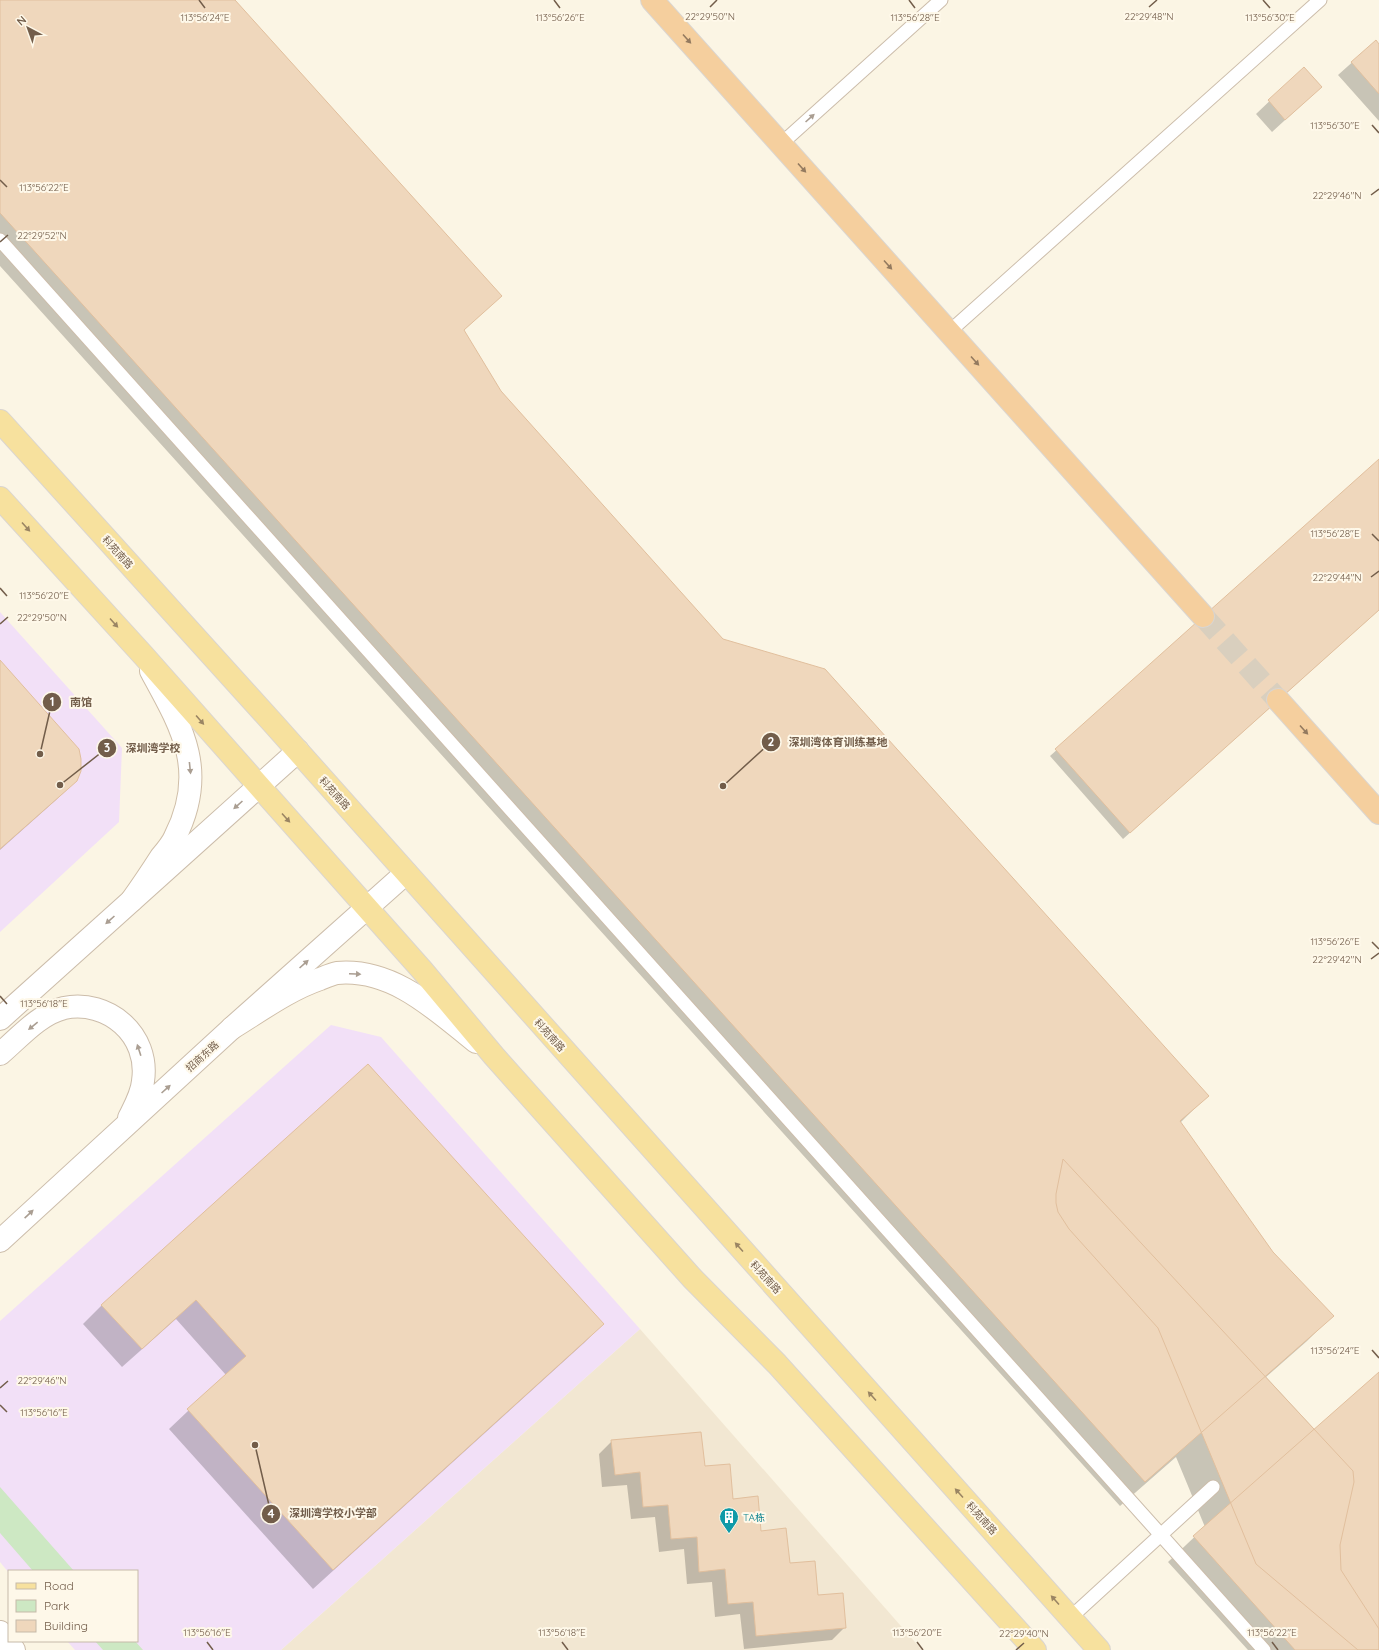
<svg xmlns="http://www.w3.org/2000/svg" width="1379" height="1650" viewBox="0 0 1379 1650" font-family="Quicksand,'Noto Sans SC',sans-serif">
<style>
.residential{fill:#f2e7d2}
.education{fill:#f2e0f7}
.green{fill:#cde8c3}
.shadow{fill:#0003}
.building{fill:#efd7bc;stroke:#e1bf9d}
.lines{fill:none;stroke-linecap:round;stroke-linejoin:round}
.trunk-tunnel{stroke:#d9cfbe;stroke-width:22;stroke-dasharray:22 11;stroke-linecap:butt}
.service-casing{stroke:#ccbdab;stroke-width:15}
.tertiary-casing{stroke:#ccbdab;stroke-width:24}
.secondary-casing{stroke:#cfbea8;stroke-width:24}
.primary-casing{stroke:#dad5d0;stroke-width:24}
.trunk-casing{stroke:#dad5d0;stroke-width:24}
.service{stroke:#fff;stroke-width:13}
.tertiary{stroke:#fff;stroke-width:22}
.secondary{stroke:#fff;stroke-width:22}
.primary{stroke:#f7e19e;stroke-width:22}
.trunk{stroke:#f5cf9e;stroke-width:22}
.oneway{fill:#937a5f}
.oneway2{fill:#aa9e92}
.oneway3{fill:#9a8563}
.ticks{fill:none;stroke:#725d4a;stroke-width:1.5}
.labels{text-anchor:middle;stroke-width:4;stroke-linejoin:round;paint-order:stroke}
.street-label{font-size:10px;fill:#725d4a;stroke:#fef8e9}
.culture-label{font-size:10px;fill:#0d838f;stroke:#fef8e9;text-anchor:start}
.ticks-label{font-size:10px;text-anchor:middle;fill:#725d4a;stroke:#fef8e9;stroke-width:4;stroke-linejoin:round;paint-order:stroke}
.leader{fill:none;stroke:#725d4a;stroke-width:1.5}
.callout-dot{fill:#725d4a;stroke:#fef8e9;stroke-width:1.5}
.mark-label{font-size:12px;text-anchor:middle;font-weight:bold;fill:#fff}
.callout-label{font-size:11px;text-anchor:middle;font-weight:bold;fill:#725d4a;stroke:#fef8e9;stroke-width:4;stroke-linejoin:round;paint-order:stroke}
</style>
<rect width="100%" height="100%" fill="#fbf5e4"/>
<path class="residential" d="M 640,1329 L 922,1650 L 281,1650 Z"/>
<path class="education" d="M 0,612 L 122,748 L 119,822 L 0,932 Z
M 331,1025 L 381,1037 L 640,1329 L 281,1650 L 75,1650 L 67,1641 L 137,1641 L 137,1571 L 9,1571 L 9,1573 L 0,1562 L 0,1321 Z"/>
<path class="green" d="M 0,1487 L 74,1571 L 33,1571 L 0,1533 Z
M 95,1641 L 135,1641 L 143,1650 L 103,1650 Z"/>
<path class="shadow" d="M 0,0 L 234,0 L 500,296 L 463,331 L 500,391 L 723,640 L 1208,1095 L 1180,1123 L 1272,1252 L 1332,1316 L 1307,1341 L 1266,1377 L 1315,1430 L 1379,1373 L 1379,1650 L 1248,1650 L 1168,1562 L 1205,1527 L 1176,1457 L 1120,1506 L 0,266 Z
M 1376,41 L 1379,45 L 1379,121 L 1338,75 Z
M 1304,68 L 1308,99 L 1272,132 L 1256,114 Z
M 1379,461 L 1379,610 L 1123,839 L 1050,756 Z
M 0,661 L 76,781 L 56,800 L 0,850 Z
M 368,1065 L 603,1324 L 584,1343 L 313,1589 L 169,1429 L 226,1375 L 176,1319 L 122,1367 L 83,1324 L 102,1305 Z
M 612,1441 L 704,1467 L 845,1627 L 832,1640 L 744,1649 L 740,1614 L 715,1617 L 712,1582 L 687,1584 L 684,1549 L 659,1552 L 655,1517 L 631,1519 L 627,1485 L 602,1487 L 599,1454 Z"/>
<path class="building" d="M 0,0 L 235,0 L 502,296 L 464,330 L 501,391 L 723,639 L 825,669 L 1209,1096 L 1180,1121 L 1273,1252 L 1334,1316 L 1145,1482 L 0,213 Z
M 1376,40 L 1379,44 L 1379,94 L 1351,62 Z
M 1304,67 L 1322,87 L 1285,120 L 1268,100 Z
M 1379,459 L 1379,610 L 1130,833 L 1055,749 Z
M 0,660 L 79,749 L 81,759 L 81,771 L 77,781 L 0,849 Z
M 368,1064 L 604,1324 L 333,1570 L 187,1409 L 246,1356 L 196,1300 L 142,1349 L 101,1305 Z
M 1063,1159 L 1353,1471 L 1354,1482 L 1340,1545 L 1341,1570 L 1379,1629 L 1379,1650 L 1358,1650 L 1256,1564 L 1158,1328 L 1069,1229 L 1058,1212 L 1056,1203 L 1056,1194 Z
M 1379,1372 L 1379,1650 L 1295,1650 L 1193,1536 Z
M 701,1432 L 705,1466 L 730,1464 L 733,1499 L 758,1496 L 761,1531 L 786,1528 L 790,1563 L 815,1561 L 818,1595 L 843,1593 L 846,1628 L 756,1636 L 753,1602 L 728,1604 L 725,1569 L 699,1572 L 697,1537 L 671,1539 L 668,1505 L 643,1507 L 640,1472 L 615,1475 L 611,1440 Z"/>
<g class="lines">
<path class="trunk-tunnel" d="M 1203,616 L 1278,700"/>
<g class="service-casing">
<path id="service" d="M 781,144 L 941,0
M 0,240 L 1264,1650
M 949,332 L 1320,0
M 1070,1618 L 1213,1487"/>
</g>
<g class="tertiary-casing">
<path id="tertiary" d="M 0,1019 L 298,751
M 0,1054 C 19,1038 39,1014 64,1008 C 108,999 150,1035 143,1081 C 142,1094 135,1106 129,1118
M 0,1241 L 232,1028 L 406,873
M 0,1632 L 14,1650"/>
</g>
<g class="secondary-casing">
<path id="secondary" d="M 132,900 C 142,886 152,871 161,857 C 166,851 172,844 175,837 C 208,772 183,729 151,671
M 232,1028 C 260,1011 288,990 320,979 C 325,977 332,974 337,973 C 393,968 436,1010 476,1042"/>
</g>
<g class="primary-casing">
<path id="primary" d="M 0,421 L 272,722 L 1099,1650
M 0,498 L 143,655 L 422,970 L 494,1056 L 692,1278 L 777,1364 L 1035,1650"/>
</g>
<g class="trunk-casing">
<path id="trunk" d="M 652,0 L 1203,616
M 1278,700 L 1379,813"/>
</g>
<use href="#service" class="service"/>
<use href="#tertiary" class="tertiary"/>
<use href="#secondary" class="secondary"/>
<use href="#primary" class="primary"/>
<use href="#trunk" class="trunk"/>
</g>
<defs><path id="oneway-solid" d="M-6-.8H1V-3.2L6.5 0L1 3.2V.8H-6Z"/></defs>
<g class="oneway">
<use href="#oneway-solid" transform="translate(687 39) rotate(48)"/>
<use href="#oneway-solid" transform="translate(802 168) rotate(48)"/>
<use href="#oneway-solid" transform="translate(888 265) rotate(48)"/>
<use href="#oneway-solid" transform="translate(975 361) rotate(48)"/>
<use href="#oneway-solid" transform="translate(1304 730) rotate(48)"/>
</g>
<g class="oneway2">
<use href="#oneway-solid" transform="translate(810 118) rotate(-42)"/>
<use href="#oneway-solid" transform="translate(190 768) rotate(84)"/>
<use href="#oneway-solid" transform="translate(238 805) rotate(138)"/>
<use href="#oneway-solid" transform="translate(110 920) rotate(138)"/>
<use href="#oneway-solid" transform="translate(304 964) rotate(-42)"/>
<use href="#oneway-solid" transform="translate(355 974) rotate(3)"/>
<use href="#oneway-solid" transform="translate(33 1026) rotate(141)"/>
<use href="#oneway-solid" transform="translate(139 1050) rotate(-108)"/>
<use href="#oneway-solid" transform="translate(166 1089) rotate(-42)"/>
<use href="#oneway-solid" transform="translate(29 1214) rotate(-43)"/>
</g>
<g class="oneway3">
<use href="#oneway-solid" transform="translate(26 527) rotate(48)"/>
<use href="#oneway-solid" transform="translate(114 623) rotate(48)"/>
<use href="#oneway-solid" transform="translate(200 720) rotate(49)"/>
<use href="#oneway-solid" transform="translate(286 818) rotate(48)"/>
<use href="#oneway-solid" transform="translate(739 1247) rotate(-132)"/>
<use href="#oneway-solid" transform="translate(872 1396) rotate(-132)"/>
<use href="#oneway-solid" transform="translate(959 1493) rotate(-132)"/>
<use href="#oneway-solid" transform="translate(1055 1600) rotate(-132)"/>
</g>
<path class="ticks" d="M 199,0 L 205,8M 554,0 L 560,8M 909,0 L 915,8M 1263,0 L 1270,8M 710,7 L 717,0M 1149,7 L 1157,0M 1372,125 L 1379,133M 0,180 L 7,187M 1371,195 L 1379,189M 0,242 L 8,235M 1372,534 L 1379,541M 1371,577 L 1379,571M 0,588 L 7,596M 0,624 L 8,617M 1372,942 L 1379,949M 1371,959 L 1379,953M 0,996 L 7,1004M 1372,1350 L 1379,1358M 0,1388 L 8,1381M 0,1405 L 7,1412M 207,1642 L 213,1650M 562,1642 L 568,1650M 917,1642 L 923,1650M 1272,1642 L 1278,1650M 1016,1650 L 1024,1643"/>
<defs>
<g id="building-pin" transform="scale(1)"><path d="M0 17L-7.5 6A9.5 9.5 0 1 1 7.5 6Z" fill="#0f9aa8" stroke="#fef8e9"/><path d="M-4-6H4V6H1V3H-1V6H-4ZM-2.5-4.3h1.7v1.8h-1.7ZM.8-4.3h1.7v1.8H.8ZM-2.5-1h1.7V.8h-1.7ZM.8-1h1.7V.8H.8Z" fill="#fff"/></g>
</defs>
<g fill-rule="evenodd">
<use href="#building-pin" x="729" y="1517"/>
</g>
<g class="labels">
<g class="street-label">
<text transform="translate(118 552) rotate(48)" y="4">科苑南路</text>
<text transform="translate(335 793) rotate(48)" y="4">科苑南路</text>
<text transform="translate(550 1035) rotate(48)" y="4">科苑南路</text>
<text transform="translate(202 1056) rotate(-42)" y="4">招商东路</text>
<text transform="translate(766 1277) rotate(48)" y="4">科苑南路</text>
<text transform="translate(982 1518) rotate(48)" y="4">科苑南路</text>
</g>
<g class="culture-label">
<text x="743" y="1521">TA栋</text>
</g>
</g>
<g class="ticks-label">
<text x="710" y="20">22°29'50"N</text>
<text x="1149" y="20">22°29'48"N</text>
<text x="205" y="21">113°56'24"E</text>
<text x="560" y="21">113°56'26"E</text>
<text x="915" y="21">113°56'28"E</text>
<text x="1270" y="21">113°56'30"E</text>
<text x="1335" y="129">113°56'30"E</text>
<text x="44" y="191">113°56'22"E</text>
<text x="1337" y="199">22°29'46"N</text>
<text x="42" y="239">22°29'52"N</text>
<text x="1335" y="537">113°56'28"E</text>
<text x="1337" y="581">22°29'44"N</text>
<text x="44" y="599">113°56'20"E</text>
<text x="42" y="621">22°29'50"N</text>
<text x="1335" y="945">113°56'26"E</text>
<text x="1337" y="963">22°29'42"N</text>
<text x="44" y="1007">113°56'18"E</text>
<text x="1335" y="1354">113°56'24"E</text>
<text x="42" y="1384">22°29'46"N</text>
<text x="44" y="1416">113°56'16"E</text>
<text x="207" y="1636">113°56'16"E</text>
<text x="562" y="1636">113°56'18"E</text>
<text x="917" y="1636">113°56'20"E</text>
<text x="1272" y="1636">113°56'22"E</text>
<text x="1024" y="1637">22°29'40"N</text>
</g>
<path class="leader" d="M40 754L52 702M723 786L771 742M60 785L107 748M255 1445L271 1514"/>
<g class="callout-dot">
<circle cx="40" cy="754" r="4"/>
<circle cx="723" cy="786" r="4"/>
<circle cx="60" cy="785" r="4"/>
<circle cx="255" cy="1445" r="4"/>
<circle cx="52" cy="702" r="10"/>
<circle cx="771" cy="742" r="10"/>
<circle cx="107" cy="748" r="10"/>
<circle cx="271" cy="1514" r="10"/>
</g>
<g class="mark-label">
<text x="52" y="706">1</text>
<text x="771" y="746">2</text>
<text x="107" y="752">3</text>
<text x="271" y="1518">4</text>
</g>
<g class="callout-label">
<text x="81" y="706">南馆</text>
<text x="838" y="746">深圳湾体育训练基地</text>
<text x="153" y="752">深圳湾学校</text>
<text x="333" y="1517">深圳湾学校小学部</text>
</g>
<rect x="8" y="1570" width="130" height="72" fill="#fef8e9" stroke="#c6baa9"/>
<rect x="16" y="1583" width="20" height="6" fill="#f7e19e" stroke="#c6baa9"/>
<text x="44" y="1590" font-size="12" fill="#725d4a">Road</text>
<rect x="16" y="1600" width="20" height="12" fill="#cde8c3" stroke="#c6baa9"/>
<text x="44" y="1610" font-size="12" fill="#725d4a">Park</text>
<rect x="16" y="1620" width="20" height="12" fill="#efd7bc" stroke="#c6baa9"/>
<text x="44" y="1630" font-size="12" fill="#725d4a">Building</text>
<g transform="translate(28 28) rotate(319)" stroke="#fef8e9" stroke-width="3" paint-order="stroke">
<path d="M0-3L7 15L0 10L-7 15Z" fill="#725d4a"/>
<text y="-6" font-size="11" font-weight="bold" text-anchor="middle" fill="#725d4a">N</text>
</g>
</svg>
